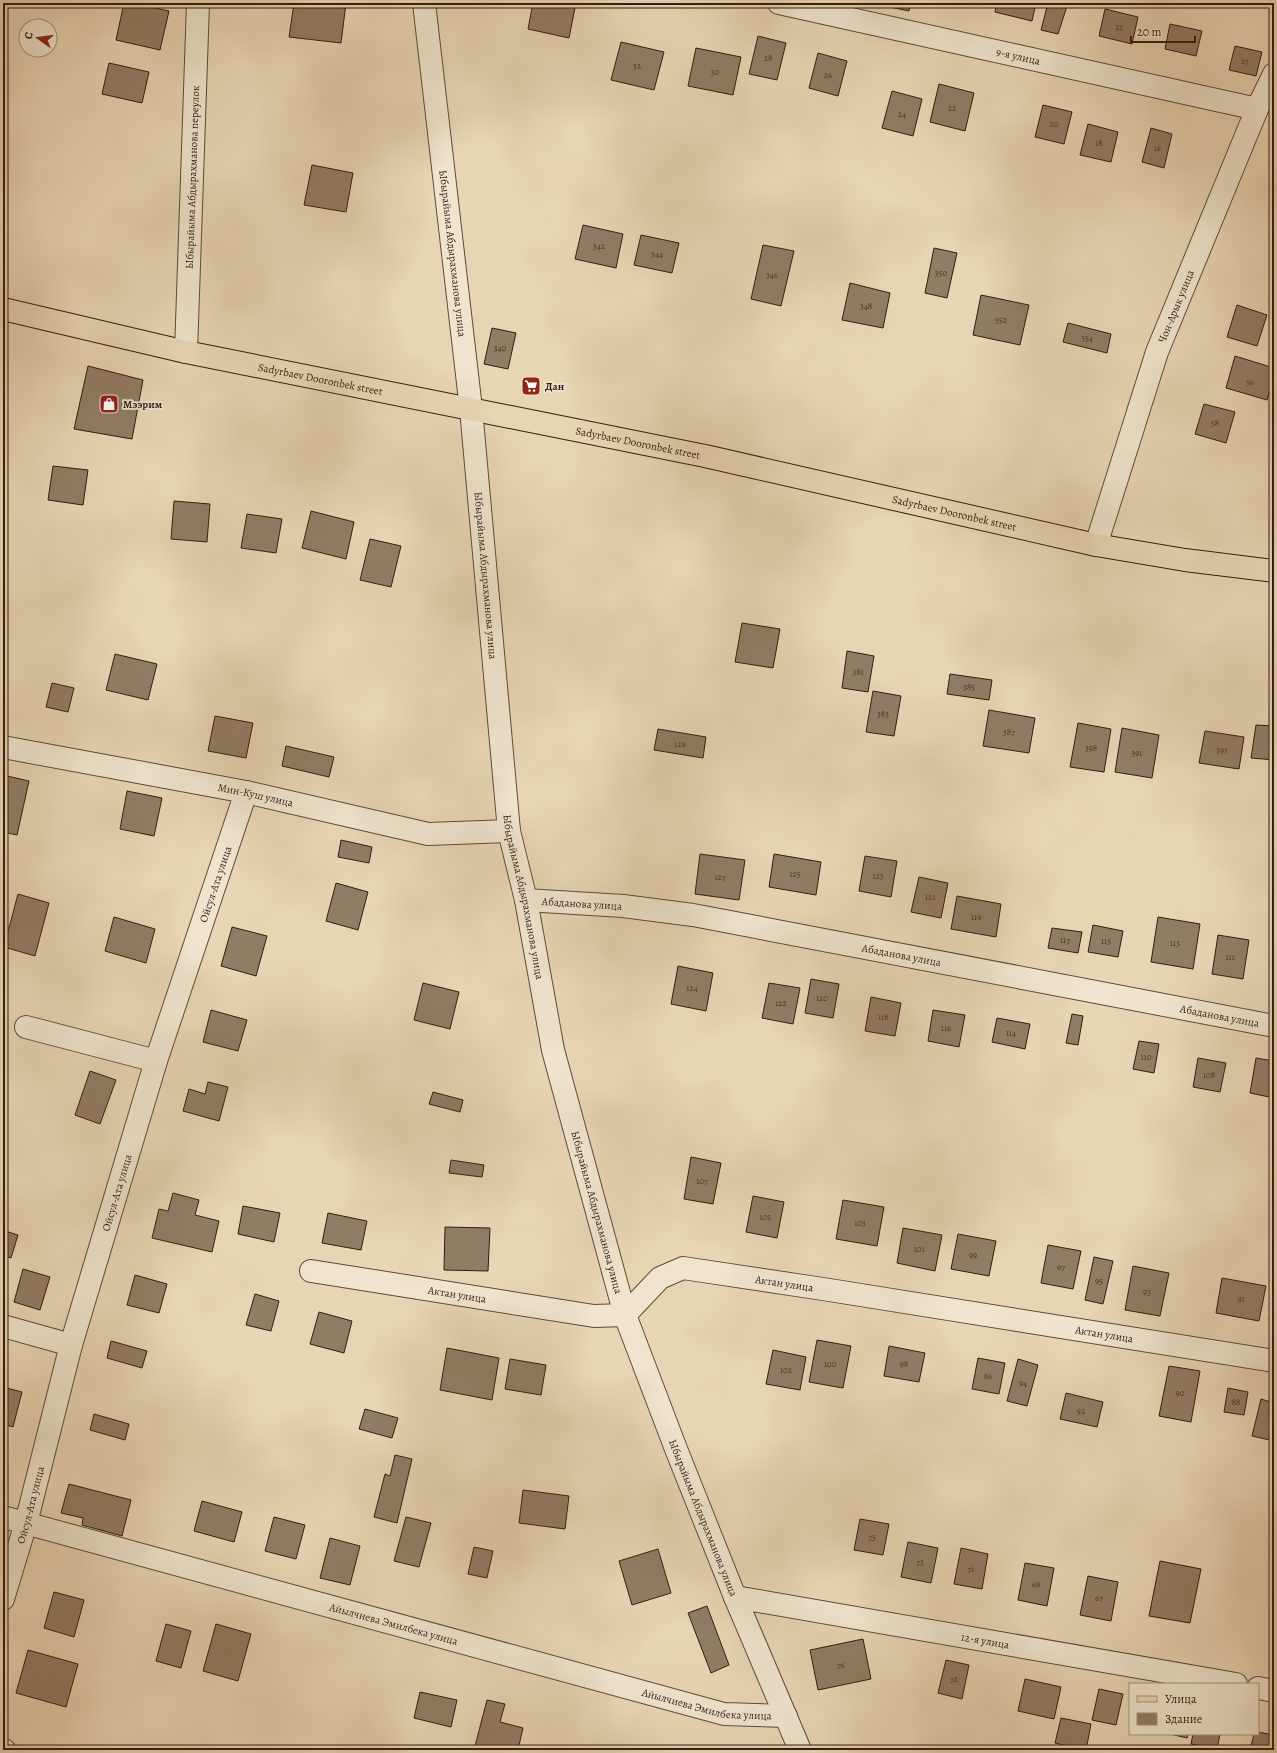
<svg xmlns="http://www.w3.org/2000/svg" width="1277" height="1753" viewBox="0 0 1277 1753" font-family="Alegreya,serif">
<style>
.building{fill:#917c66;stroke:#331c12}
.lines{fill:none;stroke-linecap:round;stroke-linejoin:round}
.minor-casing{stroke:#604a3a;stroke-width:24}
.major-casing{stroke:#331c12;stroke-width:24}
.minor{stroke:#f0e4ce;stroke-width:22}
.major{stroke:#e8d5b4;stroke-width:22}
.labels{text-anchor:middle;stroke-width:3.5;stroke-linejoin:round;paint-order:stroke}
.number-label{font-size:9px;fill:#4a3427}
.street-label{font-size:11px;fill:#331c12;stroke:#f0e4ce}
.poi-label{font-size:11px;font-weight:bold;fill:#331c12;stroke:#f0e4ce;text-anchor:start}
</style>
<rect width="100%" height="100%" fill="#e8d5b4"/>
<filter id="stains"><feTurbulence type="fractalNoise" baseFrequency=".005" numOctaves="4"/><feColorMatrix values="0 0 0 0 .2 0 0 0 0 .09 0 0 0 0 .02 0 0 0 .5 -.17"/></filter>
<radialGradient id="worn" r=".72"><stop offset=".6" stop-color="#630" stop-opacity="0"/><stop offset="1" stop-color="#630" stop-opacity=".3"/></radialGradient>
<path class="building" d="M 124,3 L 132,3 L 169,11 L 160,50 L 116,40 Z
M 294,3 L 346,3 L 341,43 L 289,37 Z
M 533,3 L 576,3 L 569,38 L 528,29 Z
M 886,3 L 911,3 L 909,11 L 885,6 Z
M 997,3 L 1036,3 L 1032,21 L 995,12 Z
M 1048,3 L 1068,3 L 1058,34 L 1041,30 Z
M 1105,9 L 1138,17 L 1132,44 L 1099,36 Z
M 1170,24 L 1202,31 L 1196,56 L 1165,49 Z
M 758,36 L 786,43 L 777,80 L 749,74 Z
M 621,42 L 664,52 L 654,90 L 611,80 Z
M 1235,46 L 1262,52 L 1256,76 L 1229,70 Z
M 696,48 L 741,57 L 733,95 L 688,86 Z
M 818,53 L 847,61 L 838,96 L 809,88 Z
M 109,63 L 149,72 L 142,103 L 102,94 Z
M 939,84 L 974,93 L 965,131 L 930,122 Z
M 892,91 L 922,99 L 913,136 L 882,128 Z
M 1043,105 L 1072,112 L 1064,144 L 1035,137 Z
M 1088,124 L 1118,132 L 1111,162 L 1080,155 Z
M 1151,128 L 1172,134 L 1164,168 L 1142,162 Z
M 312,165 L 353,173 L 346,212 L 304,205 Z
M 1274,218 L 1274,235 L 1269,233 Z
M 583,225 L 623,234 L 616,268 L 575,259 Z
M 641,235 L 679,243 L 672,273 L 634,265 Z
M 763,245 L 794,251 L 781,306 L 751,299 Z
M 934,248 L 957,253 L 947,298 L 925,293 Z
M 850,283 L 890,293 L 883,328 L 842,320 Z
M 981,295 L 1029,305 L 1020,345 L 973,335 Z
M 1237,305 L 1267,315 L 1257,346 L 1227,337 Z
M 1068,323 L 1111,334 L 1107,353 L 1063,342 Z
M 492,328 L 516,333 L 508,369 L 484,364 Z
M 1235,356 L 1274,368 L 1274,376 L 1267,400 L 1226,388 Z
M 88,366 L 143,380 L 132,439 L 74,429 Z
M 1204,404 L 1235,412 L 1226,443 L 1195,434 Z
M 53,466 L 88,470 L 83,505 L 48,500 Z
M 174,501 L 210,504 L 207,542 L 171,539 Z
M 311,511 L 354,522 L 346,559 L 302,548 Z
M 247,514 L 282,519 L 276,553 L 241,548 Z
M 370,539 L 401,546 L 391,587 L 360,580 Z
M 742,623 L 780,629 L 773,668 L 735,662 Z
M 847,651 L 874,656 L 868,692 L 842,688 Z
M 115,654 L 157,664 L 148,700 L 106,690 Z
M 950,674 L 992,680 L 989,700 L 947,694 Z
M 52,683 L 74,688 L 68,712 L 46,707 Z
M 873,691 L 901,696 L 894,736 L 866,732 Z
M 989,710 L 1035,718 L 1029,753 L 983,746 Z
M 215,716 L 253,723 L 246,758 L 208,751 Z
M 1078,723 L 1111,729 L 1104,772 L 1070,767 Z
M 1256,725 L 1274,726 L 1274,760 L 1251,758 Z
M 1122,728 L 1159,735 L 1152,778 L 1115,772 Z
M 658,729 L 706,737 L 703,758 L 654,750 Z
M 1205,731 L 1244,737 L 1239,769 L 1199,763 Z
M 286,746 L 334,757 L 329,777 L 282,766 Z
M 7,776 L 29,781 L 17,835 L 3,832 L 3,789 Z
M 127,791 L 162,798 L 154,836 L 120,829 Z
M 341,840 L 372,847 L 369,863 L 338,857 Z
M 700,854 L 745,860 L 739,900 L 695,894 Z
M 774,854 L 821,862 L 816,895 L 769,887 Z
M 865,856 L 897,861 L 891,897 L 859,891 Z
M 919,877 L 948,883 L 941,918 L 911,912 Z
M 336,883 L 368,892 L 358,930 L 326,921 Z
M 18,894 L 49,903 L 35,956 L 4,947 Z
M 957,896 L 1001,904 L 996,937 L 951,929 Z
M 114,917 L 155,929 L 146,963 L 105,951 Z
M 1158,917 L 1200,924 L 1193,969 L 1151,962 Z
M 1093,925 L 1123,931 L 1118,957 L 1088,952 Z
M 232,927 L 267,936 L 256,976 L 221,966 Z
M 1052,928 L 1082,932 L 1078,953 L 1048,948 Z
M 1218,935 L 1249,940 L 1243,979 L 1212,974 Z
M 678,966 L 713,973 L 706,1011 L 671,1004 Z
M 811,979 L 839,984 L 833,1018 L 805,1013 Z
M 423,983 L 459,992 L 450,1029 L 414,1020 Z
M 769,983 L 800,988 L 793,1024 L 762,1018 Z
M 871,997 L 901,1003 L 895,1036 L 865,1031 Z
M 211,1010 L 247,1020 L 238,1051 L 203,1042 Z
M 933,1010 L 965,1015 L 959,1047 L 928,1041 Z
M 1072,1014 L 1083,1016 L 1078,1045 L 1066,1043 Z
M 997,1018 L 1030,1024 L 1025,1049 L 992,1042 Z
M 1139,1041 L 1159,1044 L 1154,1073 L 1133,1069 Z
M 1198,1058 L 1226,1063 L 1220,1092 L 1193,1087 Z
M 1256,1058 L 1274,1061 L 1274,1098 L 1250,1093 Z
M 90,1071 L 116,1080 L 100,1124 L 75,1115 Z
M 208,1082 L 228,1087 L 219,1121 L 183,1111 L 189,1089 L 205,1094 Z
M 433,1092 L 463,1100 L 460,1112 L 429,1104 Z
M 691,1157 L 721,1163 L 713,1204 L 684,1199 Z
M 451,1160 L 484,1165 L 482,1177 L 449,1173 Z
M 173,1193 L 199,1200 L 195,1215 L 219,1221 L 212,1252 L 152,1238 L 159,1209 L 168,1211 Z
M 753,1196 L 784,1202 L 777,1238 L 746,1232 Z
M 843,1200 L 884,1207 L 877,1246 L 836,1239 Z
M 243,1206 L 280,1213 L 274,1242 L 238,1234 Z
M 328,1213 L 367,1221 L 361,1250 L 322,1243 Z
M 445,1227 L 490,1228 L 488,1271 L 444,1270 Z
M 903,1228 L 942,1235 L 935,1271 L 897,1263 Z
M 5,1231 L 18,1235 L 11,1258 L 3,1255 L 3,1238 Z
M 958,1234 L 996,1241 L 989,1276 L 951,1269 Z
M 1048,1245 L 1081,1251 L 1073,1289 L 1041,1283 Z
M 1094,1257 L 1113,1261 L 1103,1304 L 1085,1300 Z
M 1133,1266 L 1169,1273 L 1160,1316 L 1125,1310 Z
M 23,1269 L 50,1277 L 40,1310 L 14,1302 Z
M 3,1272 L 8,1273 L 3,1288 Z
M 135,1275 L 167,1284 L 159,1313 L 127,1305 Z
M 1222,1278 L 1266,1286 L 1259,1321 L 1216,1313 Z
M 255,1294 L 279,1301 L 271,1331 L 246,1325 Z
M 1274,1295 L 1274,1321 L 1269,1320 Z
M 319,1312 L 352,1321 L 344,1353 L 310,1344 Z
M 817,1340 L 851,1346 L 843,1388 L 809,1382 Z
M 111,1341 L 147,1351 L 142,1368 L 107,1358 Z
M 889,1346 L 925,1353 L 919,1382 L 884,1376 Z
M 447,1348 L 499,1358 L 492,1400 L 440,1390 Z
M 773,1350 L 806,1357 L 800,1390 L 766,1384 Z
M 978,1358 L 1005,1363 L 999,1394 L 972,1389 Z
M 510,1359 L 546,1365 L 541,1395 L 505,1389 Z
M 1018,1359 L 1038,1365 L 1027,1406 L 1007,1401 Z
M 1169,1366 L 1200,1371 L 1191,1422 L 1159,1416 Z
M 3,1387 L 22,1392 L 13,1427 L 3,1424 Z
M 1228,1388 L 1248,1392 L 1244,1415 L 1224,1412 Z
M 1066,1393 L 1103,1402 L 1097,1427 L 1060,1419 Z
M 1261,1399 L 1274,1403 L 1274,1441 L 1252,1436 Z
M 365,1409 L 398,1418 L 392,1438 L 359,1429 Z
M 94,1414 L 129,1424 L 125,1440 L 90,1430 Z
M 395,1455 L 412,1459 L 397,1523 L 374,1517 L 385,1474 L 390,1476 Z
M 69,1484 L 131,1500 L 122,1536 L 82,1525 L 83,1518 L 61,1513 Z
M 523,1490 L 569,1496 L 565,1529 L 519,1523 Z
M 202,1501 L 242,1512 L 234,1542 L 194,1531 Z
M 274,1517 L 305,1525 L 296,1559 L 265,1551 Z
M 406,1517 L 431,1523 L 419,1567 L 394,1561 Z
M 860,1519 L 889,1524 L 883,1555 L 854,1550 Z
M 330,1538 L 360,1546 L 350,1585 L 320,1578 Z
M 908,1542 L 938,1548 L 931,1583 L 901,1577 Z
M 474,1547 L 493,1551 L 487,1578 L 468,1574 Z
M 961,1548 L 988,1554 L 982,1589 L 954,1584 Z
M 658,1549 L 671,1593 L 632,1605 L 619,1561 Z
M 1160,1561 L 1201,1569 L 1190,1623 L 1149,1616 Z
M 1025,1563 L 1054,1568 L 1047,1606 L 1018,1600 Z
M 1088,1576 L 1118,1582 L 1111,1621 L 1080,1615 Z
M 54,1592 L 84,1600 L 74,1637 L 44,1628 Z
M 707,1606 L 729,1665 L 711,1673 L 688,1613 Z
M 166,1624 L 191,1631 L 181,1668 L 156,1661 Z
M 216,1624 L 251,1634 L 238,1681 L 203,1671 Z
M 863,1639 L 871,1679 L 818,1690 L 810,1650 Z
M 28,1650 L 78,1664 L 66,1707 L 16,1693 Z
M 946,1660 L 969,1665 L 962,1699 L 938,1693 Z
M 1025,1679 L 1061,1687 L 1054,1719 L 1018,1711 Z
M 1099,1689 L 1123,1694 L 1116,1725 L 1092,1720 Z
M 420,1692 L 457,1700 L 451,1727 L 414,1718 Z
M 487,1700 L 505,1704 L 500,1722 L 523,1728 L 518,1750 L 474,1750 Z
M 1061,1718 L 1091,1724 L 1086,1750 L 1055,1743 Z
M 1258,1732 L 1274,1735 L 1274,1750 L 1250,1750 L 1254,1734 L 1258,1734 Z
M 1170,1734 L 1188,1734 L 1187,1738 Z
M 1193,1734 L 1220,1734 L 1217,1749 L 1191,1744 Z"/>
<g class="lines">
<g class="minor-casing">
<g id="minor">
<path id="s1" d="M 424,3 L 471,409 L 509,831 L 526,900 L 553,1050 L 625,1315 L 676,1449 L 735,1597 L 800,1750"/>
<path id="s2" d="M 779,3 L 1257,109"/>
<path id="s3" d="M 186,352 L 198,3"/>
<path id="s4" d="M 1096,545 L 1157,352 L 1257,109 L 1274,74"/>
<path id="s5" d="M 3,747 L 246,792 L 428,834 L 509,831"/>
<path id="s6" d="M 526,900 L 623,906 L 693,915 L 1274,1026"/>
<path d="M 26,1027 L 156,1061"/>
<path id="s7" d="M 311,1271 L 594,1316 L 625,1315 L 660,1278 L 683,1268 L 823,1289 L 1274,1361"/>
<path d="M 3,1326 L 71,1345"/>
<path id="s8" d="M 3,1517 L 724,1714 L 786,1716"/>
<path id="s9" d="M 735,1597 L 1236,1684"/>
<path id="s10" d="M 3,1599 L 26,1523 L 71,1345 L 156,1061 L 246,792"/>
<path d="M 1258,1688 L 1274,1691"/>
<path d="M 3,1750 L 4,1750"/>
</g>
</g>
<g class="major-casing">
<g id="major">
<path id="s11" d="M 3,309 L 186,352 L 705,456 L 1096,545 L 1185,560 L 1274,571"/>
</g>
</g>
<use href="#minor" class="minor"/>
<use href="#major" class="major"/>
</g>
<defs>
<g id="supermarket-square" transform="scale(1)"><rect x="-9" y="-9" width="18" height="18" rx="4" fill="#8f2418" stroke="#f0e4ce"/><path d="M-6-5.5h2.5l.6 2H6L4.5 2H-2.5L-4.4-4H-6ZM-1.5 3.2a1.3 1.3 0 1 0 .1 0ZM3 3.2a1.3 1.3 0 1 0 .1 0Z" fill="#fff"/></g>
<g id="shop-square" transform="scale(1)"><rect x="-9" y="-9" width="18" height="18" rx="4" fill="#8f2418" stroke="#f0e4ce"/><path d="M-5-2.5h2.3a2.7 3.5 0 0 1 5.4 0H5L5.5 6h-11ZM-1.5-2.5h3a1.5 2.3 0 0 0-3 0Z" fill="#fff"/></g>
</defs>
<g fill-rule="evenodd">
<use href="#supermarket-square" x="531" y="386"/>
<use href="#shop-square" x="109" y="404"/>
</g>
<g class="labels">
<g class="number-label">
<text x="1119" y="30">21</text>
<text x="768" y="61">28</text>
<text x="1245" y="64">17</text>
<text x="637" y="69">32</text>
<text x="715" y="75">30</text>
<text x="828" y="78">26</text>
<text x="952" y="111">22</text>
<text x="902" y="117">24</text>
<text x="1054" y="127">20</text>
<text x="1099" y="146">18</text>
<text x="1157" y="151">16</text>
<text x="599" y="249">342</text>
<text x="657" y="257">344</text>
<text x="941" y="276">350</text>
<text x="772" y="278">346</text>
<text x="866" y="309">348</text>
<text x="1001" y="323">352</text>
<text x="1087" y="341">354</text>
<text x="500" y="351">340</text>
<text x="1250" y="385">56</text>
<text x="1215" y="426">58</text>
<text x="858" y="675">381</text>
<text x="969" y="690">385</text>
<text x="883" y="717">383</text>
<text x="1009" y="735">387</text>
<text x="680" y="747">129</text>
<text x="1091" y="751">398</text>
<text x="1222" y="753">393</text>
<text x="1137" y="756">391</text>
<text x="795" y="877">125</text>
<text x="878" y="879">123</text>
<text x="720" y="880">127</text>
<text x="930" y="900">121</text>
<text x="976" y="920">119</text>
<text x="1065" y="943">117</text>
<text x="1106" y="944">115</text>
<text x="1175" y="946">113</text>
<text x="1230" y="960">111</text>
<text x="692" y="991">124</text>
<text x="822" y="1001">120</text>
<text x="781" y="1006">122</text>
<text x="883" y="1020">118</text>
<text x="946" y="1031">116</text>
<text x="1011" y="1036">114</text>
<text x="1146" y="1060">110</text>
<text x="1209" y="1078">108</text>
<text x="702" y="1184">107</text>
<text x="765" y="1220">105</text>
<text x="860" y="1226">103</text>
<text x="919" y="1252">101</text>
<text x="973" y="1258">99</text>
<text x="1061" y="1270">97</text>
<text x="1099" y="1284">95</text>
<text x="1147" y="1295">93</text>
<text x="1241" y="1302">91</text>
<text x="830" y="1367">100</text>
<text x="904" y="1367">98</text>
<text x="786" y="1373">102</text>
<text x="988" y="1379">96</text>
<text x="1023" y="1386">94</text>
<text x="1180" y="1396">90</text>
<text x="1236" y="1405">88</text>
<text x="1081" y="1414">92</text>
<text x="872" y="1540">75</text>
<text x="920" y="1565">73</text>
<text x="971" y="1572">71</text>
<text x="1036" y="1587">69</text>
<text x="1099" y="1601">67</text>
<text x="841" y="1668">76</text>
<text x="954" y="1682">72</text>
</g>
<g class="street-label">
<text dy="4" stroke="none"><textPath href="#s2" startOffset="245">9-я улица</textPath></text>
<text dy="4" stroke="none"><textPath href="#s3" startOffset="175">Ыбырайыма Абдырахманова переулок</textPath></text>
<text dy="4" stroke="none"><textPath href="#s1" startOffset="252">Ыбырайыма Абдырахманова улица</textPath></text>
<text dy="4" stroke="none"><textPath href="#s4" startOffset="252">Чон-Арык улица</textPath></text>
<text dy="4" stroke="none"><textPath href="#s11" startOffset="325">Sadyrbaev Dooronbek street</textPath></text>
<text dy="4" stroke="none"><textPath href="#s11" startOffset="649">Sadyrbaev Dooronbek street</textPath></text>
<text dy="4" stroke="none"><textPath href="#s11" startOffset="973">Sadyrbaev Dooronbek street</textPath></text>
<text dy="4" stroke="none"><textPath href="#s1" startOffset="576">Ыбырайыма Абдырахманова улица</textPath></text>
<text dy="4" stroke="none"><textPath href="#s5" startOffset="257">Мин-Куш улица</textPath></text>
<text dy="4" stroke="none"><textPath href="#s10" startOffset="746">Ойсул-Ата улица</textPath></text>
<text dy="4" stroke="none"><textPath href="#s1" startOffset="900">Ыбырайыма Абдырахманова улица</textPath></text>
<text dy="4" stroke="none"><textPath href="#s6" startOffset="56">Абаданова улица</textPath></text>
<text dy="4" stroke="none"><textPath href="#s6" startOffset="380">Абаданова улица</textPath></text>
<text dy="4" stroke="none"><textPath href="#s6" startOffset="704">Абаданова улица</textPath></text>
<text dy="4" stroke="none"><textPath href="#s10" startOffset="422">Ойсул-Ата улица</textPath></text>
<text dy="4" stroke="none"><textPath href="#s1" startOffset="1224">Ыбырайыма Абдырахманова улица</textPath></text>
<text dy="4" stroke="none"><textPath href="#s7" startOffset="496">Актан улица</textPath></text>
<text dy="4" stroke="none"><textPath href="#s7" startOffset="148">Актан улица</textPath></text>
<text dy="4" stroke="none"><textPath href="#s7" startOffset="820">Актан улица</textPath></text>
<text dy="4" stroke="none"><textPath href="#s10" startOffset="98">Ойсул-Ата улица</textPath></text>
<text dy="4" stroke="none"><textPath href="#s1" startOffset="1548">Ыбырайыма Абдырахманова улица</textPath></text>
<text dy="4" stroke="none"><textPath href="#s8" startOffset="405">Айылчиева Эмилбека улица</textPath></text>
<text dy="4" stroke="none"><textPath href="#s9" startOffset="254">12-я улица</textPath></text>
<text dy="4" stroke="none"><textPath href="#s8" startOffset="729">Айылчиева Эмилбека улица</textPath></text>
</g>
<g class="poi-label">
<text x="545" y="390">Дан</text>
<text x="123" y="408">Мээрим</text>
</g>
</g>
<rect width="1277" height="1753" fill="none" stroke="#e8d5b4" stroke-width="16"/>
<rect x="4" y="4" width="1269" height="1745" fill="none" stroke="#331c12" stroke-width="2"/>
<rect x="8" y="8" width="1261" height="1737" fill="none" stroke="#331c12"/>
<rect x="1129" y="1683" width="130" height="52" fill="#f0e4ce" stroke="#a49483"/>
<rect x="1137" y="1696" width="20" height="6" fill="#e8d5b4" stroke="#a49483"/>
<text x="1165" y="1703" font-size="12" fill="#331c12">Улица</text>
<rect x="1137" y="1713" width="20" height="12" fill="#917c66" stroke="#a49483"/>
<text x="1165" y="1723" font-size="12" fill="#331c12">Здание</text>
<g transform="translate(38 38) rotate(284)"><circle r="19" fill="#f0e4ce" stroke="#a49483"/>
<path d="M0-3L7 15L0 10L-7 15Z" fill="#8f2418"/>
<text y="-6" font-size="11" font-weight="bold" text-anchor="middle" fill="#331c12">С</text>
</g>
<path d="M1131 36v6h64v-6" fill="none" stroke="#331c12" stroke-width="2"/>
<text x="1137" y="36" font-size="12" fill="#331c12" stroke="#f0e4ce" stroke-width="3" paint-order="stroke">20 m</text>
<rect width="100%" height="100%" filter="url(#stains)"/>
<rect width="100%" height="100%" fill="url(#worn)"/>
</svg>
